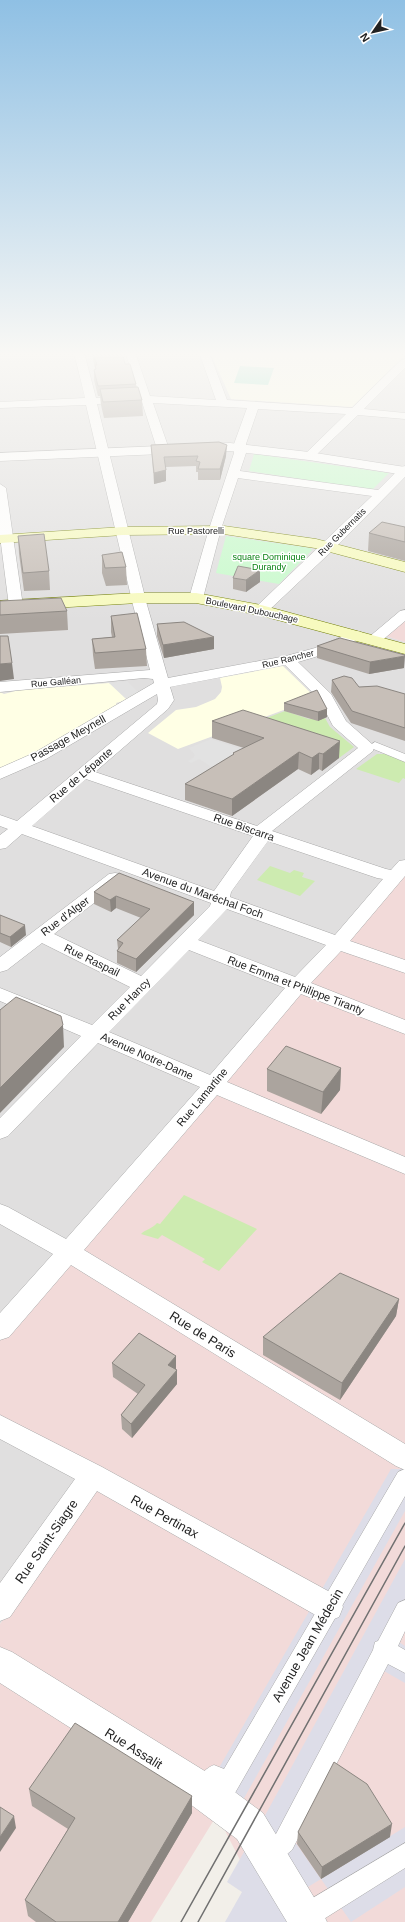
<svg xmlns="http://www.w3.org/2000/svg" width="405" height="1922" viewBox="0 0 405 1922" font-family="Arial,sans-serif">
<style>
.residential{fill:#e0dfdf}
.commercial{fill:#f2dad9}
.education{fill:#ffffe5}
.grass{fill:#cdebb0}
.park{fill:#c8facc}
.pitch{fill:#88e0be}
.parking{fill:#e2e2e2}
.plaza{fill:#dddde8}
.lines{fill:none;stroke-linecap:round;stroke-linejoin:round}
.pedestrian-casing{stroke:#a9a9a9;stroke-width:1}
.minor-casing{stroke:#a9a9a9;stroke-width:1}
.tertiary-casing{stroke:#a9a9a9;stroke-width:1}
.secondary-casing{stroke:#707d05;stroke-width:1}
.pedestrian{fill:#fff;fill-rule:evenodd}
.minor{fill:#fff;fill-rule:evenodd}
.tertiary{fill:#fff;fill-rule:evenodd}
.secondary{fill:#f7fabf;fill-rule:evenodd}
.tram{stroke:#707070;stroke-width:1.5}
.wall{fill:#aba49e}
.shaded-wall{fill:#8b8681}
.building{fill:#c7bfb8;stroke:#8b8681}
.labels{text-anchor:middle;stroke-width:3;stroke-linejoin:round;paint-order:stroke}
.far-street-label{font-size:9px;fill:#222;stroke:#fff}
.far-park-label{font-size:9px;fill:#0c8416;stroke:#fff}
.street-label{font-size:11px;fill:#222;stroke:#fff}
.near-street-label{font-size:13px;fill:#222;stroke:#fff}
</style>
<rect width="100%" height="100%" fill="#f2efe9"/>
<path class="residential" d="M 0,352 L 405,352 L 405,620 L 386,636 L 405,642 L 405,876 L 0,1337 Z
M 0,1438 L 98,1489 L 0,1624 Z"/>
<path class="commercial" d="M 405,620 L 405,642 L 386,636 Z
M 401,875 L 405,876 L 405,1922 L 302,1922 L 262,1903 L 217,1815 L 151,1922 L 0,1922 L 0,1624 L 98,1489 L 0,1438 L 0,1337 Z"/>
<path class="education" d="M 210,352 L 397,352 L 403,357 L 352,407 L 231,399 Z
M 283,666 L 316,698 L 178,749 L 148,733 L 176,710 L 196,707 L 215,699 L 221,692 L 222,687 L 220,678 Z
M 109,683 L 138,692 L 127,700 L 116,703 L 117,705 L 46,749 L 0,769 L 0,692 L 4,694 L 19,690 Z"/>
<path class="grass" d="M 285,711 L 309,719 L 325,718 L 330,727 L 354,747 L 339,758 L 243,727 Z
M 377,754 L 385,754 L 405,760 L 405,779 L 403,778 L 399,783 L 356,769 Z
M 270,866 L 290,873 L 294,870 L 304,873 L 302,877 L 315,881 L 300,896 L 257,880 Z
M 184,1195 L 257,1229 L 219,1271 L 202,1262 L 205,1259 L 162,1235 L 158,1239 L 141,1234 C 146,1229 152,1229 157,1223 L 160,1224 Z"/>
<path class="park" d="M 254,454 L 389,473 L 372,490 L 249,471 Z
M 226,536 L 310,548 L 312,550 L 279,584 L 216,573 Z"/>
<path class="pitch" d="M 240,366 L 274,368 L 268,385 L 234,383 Z"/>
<path class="parking" d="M 127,681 L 138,692 L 126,699 L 109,683 Z
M 211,739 L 258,755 L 218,771 L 199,759 L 191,763 L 188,761 L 193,758 L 195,755 L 189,748 Z"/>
<path class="plaza" d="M 391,1469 L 405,1469 L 405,1511 L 243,1800 L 212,1780 Z
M 405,1559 L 405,1631 L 399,1642 L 405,1646 L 405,1683 L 384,1671 L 295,1842 L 321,1879 L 405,1827 L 405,1887 L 351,1922 L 321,1879 L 303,1890 L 262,1821 Z
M 245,1850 L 290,1922 L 225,1922 L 242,1892 L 227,1882 Z"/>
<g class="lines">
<g class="pedestrian-casing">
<path id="pedestrian" d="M 375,742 L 405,754 L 405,762 L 371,748 L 369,746 Z
M 405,1469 L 405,1496 L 235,1793 L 227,1796 L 217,1791 L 211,1799 L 203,1802 L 195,1799 L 192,1791 C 196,1780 203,1769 214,1765 L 224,1769 L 398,1472 Z
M 405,1600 L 405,1631 L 398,1646 L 405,1650 L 405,1673 L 388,1664 L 292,1850 L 276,1863 L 268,1867 L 260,1863 L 256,1855 L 260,1847 L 276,1834 L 373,1650 L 375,1642 L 378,1641 L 398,1603 Z
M 405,1843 L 405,1868 L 319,1922 L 295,1922 L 293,1917 L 296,1908 Z"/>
</g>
<g class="minor-casing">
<path id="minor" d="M 74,352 L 84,352 L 96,398 L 140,396 L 125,352 L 135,352 L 150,396 L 216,400 L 199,352 L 209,352 L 227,400 L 352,408 L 401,360 L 405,359 L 405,368 L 364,409 L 405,413 L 405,419 L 358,415 L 313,458 L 305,458 L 303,456 L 346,414 L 258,409 L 246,444 L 246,453 L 240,471 L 378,490 L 401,467 L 405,466 L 405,477 L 333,550 L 266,613 L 256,613 L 254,610 L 256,607 L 372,496 L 238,478 L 221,529 L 203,598 L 201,601 L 191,601 L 189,598 L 209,529 L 234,453 L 234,444 L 247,408 L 153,403 L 169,449 L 163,452 L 157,449 L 142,402 L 97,404 L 147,605 L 168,678 L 286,656 L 315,648 L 356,631 L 361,632 L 363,635 L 361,638 L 325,654 L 298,662 L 331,694 L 346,721 L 372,744 L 374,747 L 373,751 L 272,831 L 386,869 L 391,870 L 399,861 L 405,860 L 405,876 L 350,941 L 405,960 L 405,973 L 341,951 L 311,983 L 405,1020 L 405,1034 L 301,994 L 227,1082 L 405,1157 L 405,1174 L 217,1095 L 84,1250 L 405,1444 L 405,1470 L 396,1466 L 71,1265 L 9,1337 L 0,1340 L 0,1313 L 53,1254 L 0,1224 L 0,1204 L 8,1207 L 66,1239 L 200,1087 L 98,1043 L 8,1136 L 0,1139 L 0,1118 L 81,1036 L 0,1001 L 0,988 L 92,1025 L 130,987 L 42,943 L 7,970 L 0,972 L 0,957 L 109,874 L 115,873 L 121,874 L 124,878 L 121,882 L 54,934 L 141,976 L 210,906 L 211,903 L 22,834 L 6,848 L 0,849 L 0,835 L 8,829 L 0,826 L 0,815 L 17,821 L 157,704 L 158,700 L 157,694 L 46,759 L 0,779 L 0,768 L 34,753 L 154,683 L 153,679 L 144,678 L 0,692 L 0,682 L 150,670 L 133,605 L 86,405 L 0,408 L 0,402 L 85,398 ZM 285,665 L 319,699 L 333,726 L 358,748 L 257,826 L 95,772 L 168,709 L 174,700 L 170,687 ZM 86,779 L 253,836 L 214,891 L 32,826 ZM 268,841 L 377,878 L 383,879 L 335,935 L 230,897 L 231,892 ZM 227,909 L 326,945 L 295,977 L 198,940 ZM 189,950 L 285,988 L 210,1075 L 109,1032 Z
M 0,484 L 6,488 L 23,606 L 21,609 L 11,609 L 9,606 L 0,536 Z
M 405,610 L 405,621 L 379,643 L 369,643 L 367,640 L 369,637 L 400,611 Z
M 0,1415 L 102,1467 L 339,1597 L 343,1607 L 339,1617 L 329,1621 L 319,1617 L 97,1491 L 10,1617 L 0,1621 L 0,1583 L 75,1479 L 0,1439 Z"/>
</g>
<g class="tertiary-casing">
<path id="tertiary" d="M 230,443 L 309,452 L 405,467 L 405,475 L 309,460 L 230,451 L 0,461 L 0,453 Z
M 0,1647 L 12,1652 L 216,1778 L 263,1813 L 321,1909 L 327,1922 L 287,1922 L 237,1839 L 190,1804 L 0,1683 Z"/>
</g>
<g class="secondary-casing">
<path id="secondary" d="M 224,526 L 316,539 L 405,562 L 405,572 L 315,548 L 224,534 L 123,535 L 0,543 L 0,535 L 123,527 Z
M 138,593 L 196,593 L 261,605 L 405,644 L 405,654 L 259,615 L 196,603 L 138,603 L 0,611 L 0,601 Z"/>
</g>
<use href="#pedestrian" class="pedestrian"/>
<use href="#minor" class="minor"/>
<use href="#tertiary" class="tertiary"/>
<use href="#secondary" class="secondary"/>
<path class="tram" d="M 181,1922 L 405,1523
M 198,1922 L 405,1546"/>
</g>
<path class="wall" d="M 93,352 L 122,352 L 125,364 L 136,384 L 136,388 L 142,400 L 143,416 L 104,418 L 101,405 L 100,396 L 98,396 L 94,380 L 94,370 L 95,369 L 95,368 L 93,360 Z
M 151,445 L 226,456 L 220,480 L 198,480 L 198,472 L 196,472 L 196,466 L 166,467 L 166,481 L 154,484 Z
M 405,527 L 405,561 L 368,551 L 369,533 Z
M 18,536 L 49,571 L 50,590 L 24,591 L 19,554 Z
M 102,555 L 126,567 L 127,585 L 106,586 L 102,573 Z
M 233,578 L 260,582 L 246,592 L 233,589 Z
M 0,601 L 67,611 L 68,630 L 0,634 Z
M 111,616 L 146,649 L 147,666 L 95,669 L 93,655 L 92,639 L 112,637 L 111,632 Z
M 157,624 L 214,649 L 164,658 L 157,636 Z
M 317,646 L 404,668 L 369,674 L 317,658 Z
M 332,680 L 359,687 L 405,694 L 405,741 L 351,723 L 331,692 Z
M 284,703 L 327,709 L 327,717 L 318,721 L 284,711 Z
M 212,721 L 339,758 L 322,771 L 319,769 L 311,775 L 298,769 L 232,816 L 185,800 L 185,784 L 233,755 L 233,753 L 244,748 L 212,738 Z
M 119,873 L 194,915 L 136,972 L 117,963 L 117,951 L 118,949 L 117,940 L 141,918 L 116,908 L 111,912 L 94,904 L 94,892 Z
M 0,915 L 26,935 L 11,947 L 0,942 Z
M 341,1068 L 340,1090 L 321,1114 L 267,1091 L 267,1069 Z
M 399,1299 L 396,1316 L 340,1400 L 263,1355 L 263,1337 Z
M 176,1356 L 176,1370 L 177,1370 L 177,1384 L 132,1438 L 122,1429 L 121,1415 L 138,1394 L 113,1377 L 112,1363 Z
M 29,1789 L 192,1796 L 192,1813 L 128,1922 L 36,1922 L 28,1916 L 25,1900 L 68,1829 L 32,1806 Z
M 298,1832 L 390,1837 L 321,1879 L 297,1844 Z"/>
<path class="shaded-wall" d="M 227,445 L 226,456 L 220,480 L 220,469 Z
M 166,470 L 166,481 L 154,484 L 154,473 Z
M 260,570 L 260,582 L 246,592 L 246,580 Z
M 214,637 L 214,649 L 164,658 L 163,645 Z
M 405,656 L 404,668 L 369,674 L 370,662 Z
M 12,663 L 14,679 L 0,681 L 0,664 Z
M 327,709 L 327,717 L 318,721 L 318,712 Z
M 340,741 L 339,758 L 322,771 L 323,754 Z
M 299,752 L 298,769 L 232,816 L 232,799 Z
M 319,753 L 319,769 L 311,775 L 312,758 Z
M 116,896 L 116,908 L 111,912 L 110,900 Z
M 194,902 L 194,915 L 136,972 L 136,959 Z
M 25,925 L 26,935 L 11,947 L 10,937 Z
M 63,1025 L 64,1047 L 0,1113 L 0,1088 Z
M 341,1068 L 340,1090 L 321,1114 L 323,1092 Z
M 399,1299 L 396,1316 L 340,1400 L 342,1383 Z
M 176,1356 L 176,1370 L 169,1379 L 168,1365 Z
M 177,1370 L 177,1384 L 132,1438 L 131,1424 Z
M 192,1796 L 192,1813 L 128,1922 L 118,1922 Z
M 14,1816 L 16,1828 L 0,1852 L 0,1837 Z
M 392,1824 L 390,1837 L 321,1879 L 322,1867 Z"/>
<path class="building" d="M 93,352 L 122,352 L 125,364 L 130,364 L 136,384 L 98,386 L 94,370 L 96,369 L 95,365 L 97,365 Z
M 138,387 L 142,400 L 103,402 L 100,389 Z
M 219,442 L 227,445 L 220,469 L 198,469 L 200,462 L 196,461 L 198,456 L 164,457 L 166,470 L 154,473 L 151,445 Z
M 382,522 L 405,527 L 405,542 L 369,533 Z
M 44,534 L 49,571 L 23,573 L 18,536 Z
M 122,552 L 126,567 L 105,568 L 102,555 Z
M 238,566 L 260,570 L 246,580 L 233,578 Z
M 61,598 L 67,611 L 0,615 L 0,601 Z
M 137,613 L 146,649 L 95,653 L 92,639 L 115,637 L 111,616 Z
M 184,622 L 214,637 L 163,645 L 157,624 Z
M 0,636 L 8,636 L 12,663 L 0,664 Z
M 340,638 L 405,655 L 405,656 L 370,662 L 317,646 Z
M 344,676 L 352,678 L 359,687 L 377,686 L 405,694 L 405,728 L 352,711 L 332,680 Z
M 317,690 L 327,709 L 318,712 L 284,703 Z
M 243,710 L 340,741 L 323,754 L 319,753 L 312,758 L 299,752 L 232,799 L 185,784 L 234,754 L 233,753 L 264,738 L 212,721 Z
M 119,873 L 194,902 L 136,959 L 117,951 L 123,943 L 117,940 L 150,909 L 116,896 L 110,900 L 94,892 Z
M 0,915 L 25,925 L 10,937 L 0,933 Z
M 16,997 L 61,1016 L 63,1025 L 0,1088 L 0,1010 Z
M 286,1046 L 341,1068 L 323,1092 L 267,1069 Z
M 340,1273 L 399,1299 L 342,1383 L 263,1337 Z
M 139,1333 L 176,1356 L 168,1365 L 177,1370 L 131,1424 L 121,1415 L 145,1385 L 112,1363 Z
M 75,1723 L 192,1796 L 118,1922 L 56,1922 L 25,1900 L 75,1818 L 29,1789 Z
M 334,1762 L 367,1784 L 392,1824 L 322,1867 L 298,1832 Z
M 0,1807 L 14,1816 L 0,1837 Z"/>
<linearGradient id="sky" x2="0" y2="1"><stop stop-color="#8fc0e4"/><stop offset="0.57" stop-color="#f9f8f5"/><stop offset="1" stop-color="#f9f8f5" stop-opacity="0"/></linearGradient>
<rect width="405" height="621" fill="url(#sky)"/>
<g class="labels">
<g class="far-street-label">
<text x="196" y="534">Rue Pastorelli</text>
<text transform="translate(342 532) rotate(-45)" y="3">Rue Gubernatis</text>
<text transform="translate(252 610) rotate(12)" y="3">Boulevard Dubouchage</text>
<text transform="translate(288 659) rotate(-14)" y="3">Rue Rancher</text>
<text transform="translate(56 682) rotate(-5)" y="3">Rue Galléan</text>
</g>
<g class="far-park-label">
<text x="269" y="560">square Dominique<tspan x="269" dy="10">Durandy</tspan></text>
</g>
<g class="street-label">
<text transform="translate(68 738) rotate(-29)" y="4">Passage Meynell</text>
<text transform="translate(81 775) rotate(-40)" y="4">Rue de Lépante</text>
<text transform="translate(244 827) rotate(19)" y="4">Rue Biscarra</text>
<text transform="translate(203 893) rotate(20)" y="4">Avenue du Maréchal Foch</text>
<text transform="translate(65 916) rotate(-37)" y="4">Rue d'Alger</text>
<text transform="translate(92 960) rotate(26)" y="4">Rue Raspail</text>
<text transform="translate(296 985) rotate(21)" y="4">Rue Emma et Philippe Tiranty</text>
<text transform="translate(129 999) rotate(-45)" y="4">Rue Hancy</text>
<text transform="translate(147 1056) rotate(24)" y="4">Avenue Notre-Dame</text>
<text transform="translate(202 1097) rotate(-50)" y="4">Rue Lamartine</text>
</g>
<g class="near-street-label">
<text transform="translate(203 1334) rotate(32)" y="5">Rue de Paris</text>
<text transform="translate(165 1516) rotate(29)" y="5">Rue Pertinax</text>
<text transform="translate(46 1541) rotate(-55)" y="5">Rue Saint-Siagre</text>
<text transform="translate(307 1645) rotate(-60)" y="5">Avenue Jean Médecin</text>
<text transform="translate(134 1748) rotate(32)" y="5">Rue Assalit</text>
</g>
</g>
<g transform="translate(373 32) rotate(236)" stroke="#ffffff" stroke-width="3" paint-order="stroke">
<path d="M0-3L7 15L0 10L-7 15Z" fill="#222222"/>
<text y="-6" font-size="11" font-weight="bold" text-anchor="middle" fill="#222222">N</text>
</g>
</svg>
